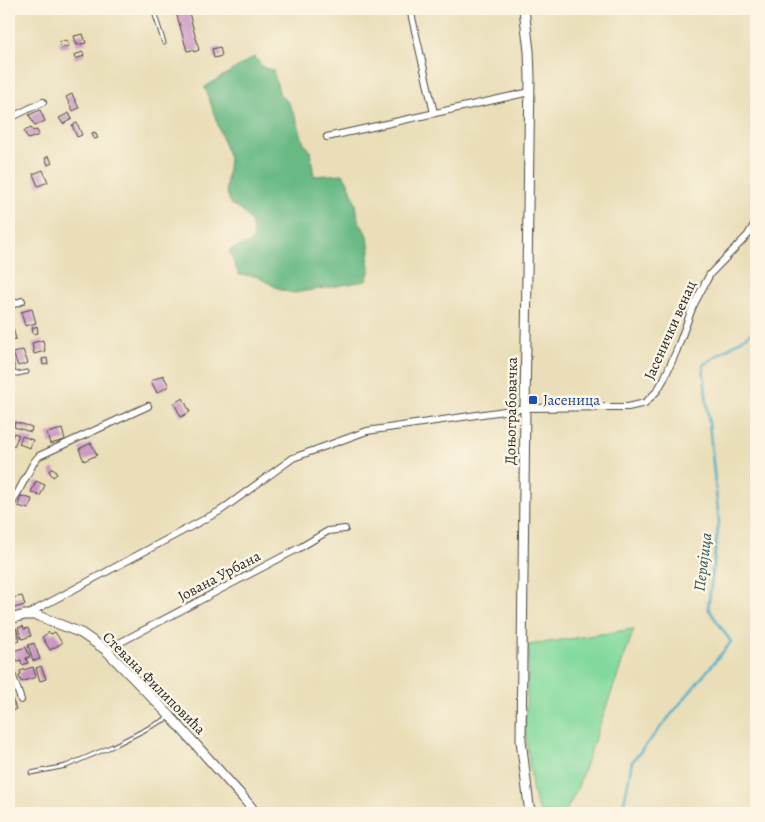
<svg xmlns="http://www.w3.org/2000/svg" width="765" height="822" viewBox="0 0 765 822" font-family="Alegreya,serif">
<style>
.green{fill:#81d99d;stroke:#568264}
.forest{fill:#68b984;stroke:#4a7258}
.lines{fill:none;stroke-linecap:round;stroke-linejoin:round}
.stream{stroke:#48afc7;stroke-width:2.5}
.building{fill:#c996c2}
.lane-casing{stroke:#484640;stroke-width:5}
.street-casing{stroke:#484640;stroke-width:8}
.secondary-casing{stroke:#484640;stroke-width:11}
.lane{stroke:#fff;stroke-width:3}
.street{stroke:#fff;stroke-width:6}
.secondary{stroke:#fff;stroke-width:9}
.transit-dot{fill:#1a4fb4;stroke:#fcf5e5;stroke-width:2}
.labels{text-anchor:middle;stroke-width:5;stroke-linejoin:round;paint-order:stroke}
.street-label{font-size:15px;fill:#2b2b2b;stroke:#fcf5e5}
.transit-label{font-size:15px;fill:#164399;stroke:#fcf5e5;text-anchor:start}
.water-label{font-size:16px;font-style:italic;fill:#355962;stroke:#fcf5e5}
</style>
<rect width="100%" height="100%" fill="#fcf5e5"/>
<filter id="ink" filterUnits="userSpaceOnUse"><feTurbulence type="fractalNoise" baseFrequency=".02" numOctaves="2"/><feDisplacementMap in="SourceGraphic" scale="10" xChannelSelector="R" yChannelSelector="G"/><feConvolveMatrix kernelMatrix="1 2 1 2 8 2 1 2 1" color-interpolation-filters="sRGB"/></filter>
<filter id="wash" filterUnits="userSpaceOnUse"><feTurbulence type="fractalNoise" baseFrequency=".0096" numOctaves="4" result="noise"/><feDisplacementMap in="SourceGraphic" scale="20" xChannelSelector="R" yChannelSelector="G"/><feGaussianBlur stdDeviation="1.12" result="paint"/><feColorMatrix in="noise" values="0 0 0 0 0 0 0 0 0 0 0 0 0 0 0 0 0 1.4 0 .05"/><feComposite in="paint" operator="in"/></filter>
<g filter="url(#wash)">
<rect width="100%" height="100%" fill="#eadeb9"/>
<path class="green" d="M 634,629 L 577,789 L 565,813 L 540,813 L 533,793 L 525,728 L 529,645 Z"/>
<path class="forest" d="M 254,57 L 264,68 L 273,70 L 280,95 L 288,102 L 296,118 L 304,143 L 310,150 L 314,176 L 343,174 L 349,184 L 356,204 L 358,219 L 368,237 L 370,251 L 368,262 L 370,269 L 366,281 L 294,293 L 281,290 L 256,276 L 239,275 L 229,250 L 250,243 L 254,237 L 251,221 L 242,211 L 231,204 L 226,190 L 229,158 L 205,87 Z"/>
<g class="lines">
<path class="stream" d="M 622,813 L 632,762 L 731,642 L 708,608 L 719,521 L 703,365 L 756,330"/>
</g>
<g id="blocks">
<path class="building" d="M 175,9 L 188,9 L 199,50 L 194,52 L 193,50 L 187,51 Z
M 83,34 L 86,43 L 77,45 L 74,36 Z
M 67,40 L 69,46 L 61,48 L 59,42 Z
M 220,47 L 222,56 L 214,58 L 212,49 Z
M 83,52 L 84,56 L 75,59 L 74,55 Z
M 72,94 L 79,108 L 73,111 L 66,97 Z
M 40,110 L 45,121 L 35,126 L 29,115 Z
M 69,113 L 72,119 L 63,124 L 59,118 Z
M 77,123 L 82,135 L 77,137 L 72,125 Z
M 31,128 L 33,131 L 37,130 L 39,135 L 28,139 L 24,131 Z
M 95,132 L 98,138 L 94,139 L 92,133 Z
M 49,156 L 52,163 L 48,165 L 45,158 Z
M 43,170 L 48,182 L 38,186 L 33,174 Z
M 32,309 L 36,323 L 25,326 L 21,312 Z
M 12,325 L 16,339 L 9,341 L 9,326 Z
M 37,326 L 38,333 L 33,334 L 32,328 Z
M 43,340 L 45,351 L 34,354 L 32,343 Z
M 23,350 L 28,363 L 18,366 L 13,353 Z
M 47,358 L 48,364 L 43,365 L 42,359 Z
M 163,375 L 169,386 L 157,393 L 151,381 Z
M 183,398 L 190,412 L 181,417 L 174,403 Z
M 15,422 L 32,427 L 31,432 L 14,427 Z
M 62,429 L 65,440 L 50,444 L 47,433 Z
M 14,433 L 19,435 L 14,446 L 9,444 Z
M 22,436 L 33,440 L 30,448 L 19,444 Z
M 91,443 L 97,455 L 84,461 L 79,449 Z
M 53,468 L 57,474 L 53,477 L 49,471 Z
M 36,481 L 45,485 L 40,496 L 31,492 Z
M 21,496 L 32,499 L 29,509 L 18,506 Z
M 22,596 L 25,605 L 10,609 L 9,602 L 13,601 L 13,598 Z
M 23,626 L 24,629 L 28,628 L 31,636 L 22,639 L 18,628 Z
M 16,628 L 20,640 L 11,643 L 9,638 L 9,631 Z
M 49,632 L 51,634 L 55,632 L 62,643 L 50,650 L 42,637 Z
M 34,643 L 40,659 L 33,661 L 28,645 Z
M 26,647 L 30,657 L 26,658 L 28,663 L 22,665 L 21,660 L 17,661 L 13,651 Z
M 41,666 L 46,679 L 40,681 L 36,668 Z
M 33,667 L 36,677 L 21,682 L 19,676 L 21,675 L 20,671 Z
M 12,698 L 16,709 L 9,712 L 9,699 Z"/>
</g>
</g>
<g filter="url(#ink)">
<use href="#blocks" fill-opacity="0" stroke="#484640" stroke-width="1"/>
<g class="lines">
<g class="lane-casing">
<path id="lane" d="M 153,9 L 164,43
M 9,352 L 14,373 L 17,374 L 27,372
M 31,773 L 66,766 L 113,746 L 170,717"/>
</g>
<g class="street-casing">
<path id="street" d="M 410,9 L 434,113
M 9,118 L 10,118 L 43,102
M 327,137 L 530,92
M 9,306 L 22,301
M 9,509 L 34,462 L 39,456 L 148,406
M 29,614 L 37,609 L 220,511 L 293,458 L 367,431 L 525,408 L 614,407 L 628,407 L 645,403 L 657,391 L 664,379 L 676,352 L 693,306 L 710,274 L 748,235 L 756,221
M 106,650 L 301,547 L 328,531 L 345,529
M 9,665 L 21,700"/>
</g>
<g class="secondary-casing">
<path id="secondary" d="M 524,9 L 529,51 L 530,77 L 525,408 L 521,740 L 529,806 L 531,813
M 9,619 L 25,615 L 36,615 L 81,633 L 106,650 L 171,717 L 239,793 L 251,807 L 255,813"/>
</g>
<use href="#lane" class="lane"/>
<use href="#street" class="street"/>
<use href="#secondary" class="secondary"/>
</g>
</g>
<rect class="transit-dot" x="528" y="395" width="10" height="10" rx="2.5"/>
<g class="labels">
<g class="street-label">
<text transform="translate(670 330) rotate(-66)" y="5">Јасенички венац</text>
<text transform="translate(511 411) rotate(-89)" y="5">Доњограбовачка</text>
<text transform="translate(219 576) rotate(-28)" y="5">Јована Урбана</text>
<text transform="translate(154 683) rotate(45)" y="5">Стевана Филиповића</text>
</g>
<g class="transit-label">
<text x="543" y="405">Јасеница</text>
</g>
<g class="water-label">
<text transform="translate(702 562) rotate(-83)" y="6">Перајица</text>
</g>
</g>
<rect width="765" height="822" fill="none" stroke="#fcf5e5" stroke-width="30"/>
</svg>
